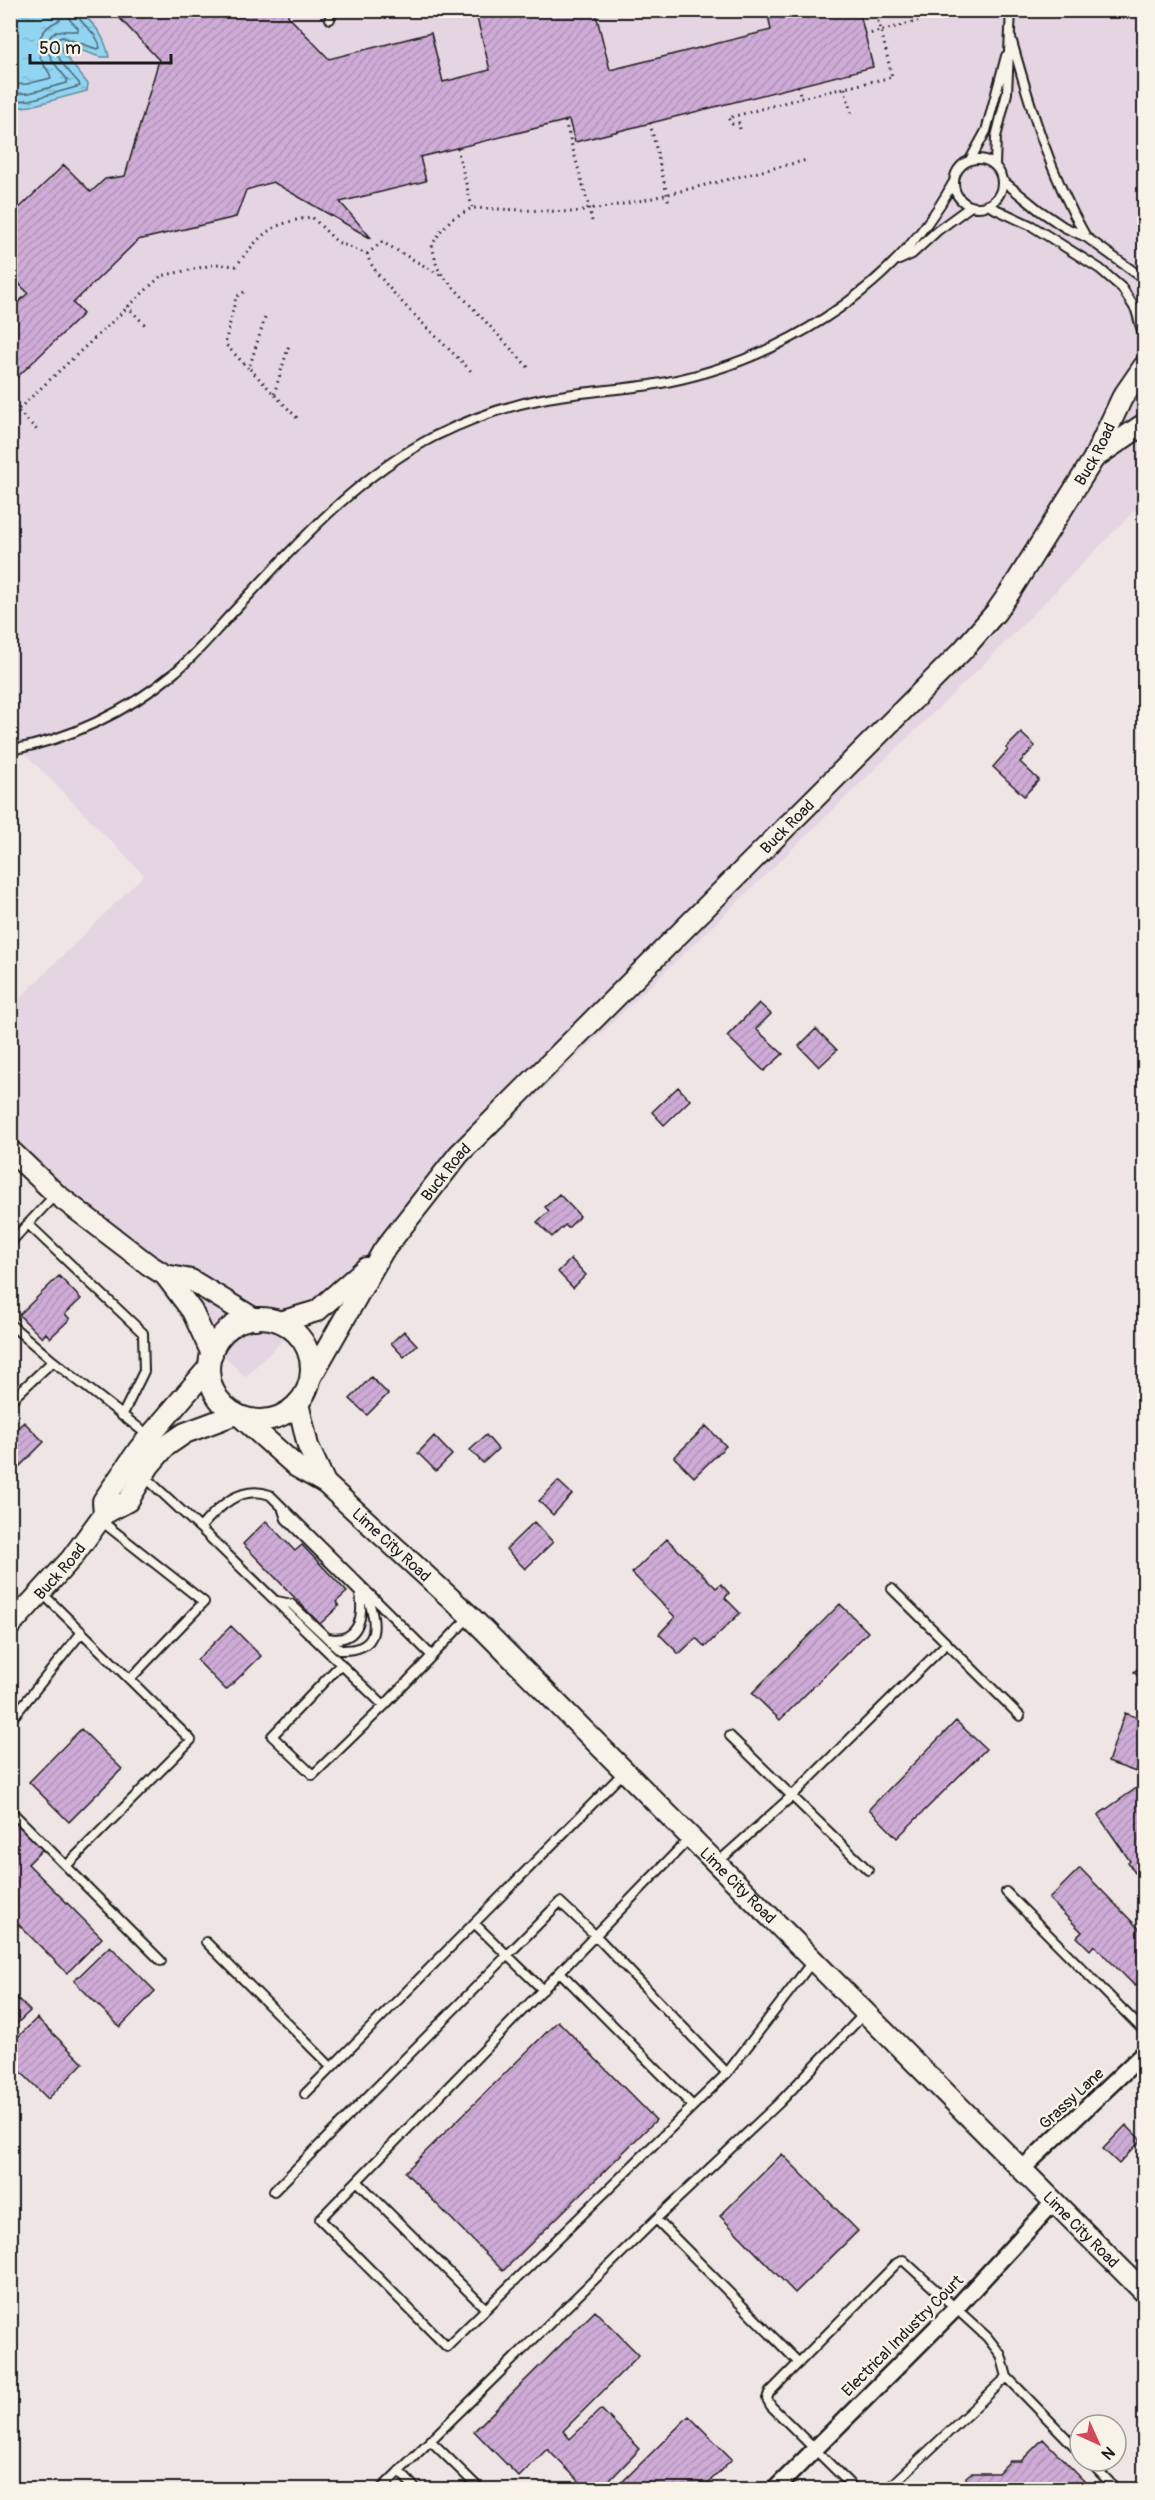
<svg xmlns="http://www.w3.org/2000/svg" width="1155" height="2500" viewBox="0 0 1155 2500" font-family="Pangolin,sans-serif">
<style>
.built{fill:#e5d4e1}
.water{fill:url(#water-ripples);stroke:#628b9d;stroke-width:1.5}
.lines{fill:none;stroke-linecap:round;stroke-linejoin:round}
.shore{stroke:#4b6672;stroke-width:1.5}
.building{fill:url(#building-hatch);stroke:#1c1c1c;stroke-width:1.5}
.service-casing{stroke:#1c1c1c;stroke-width:12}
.minor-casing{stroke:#1c1c1c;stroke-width:20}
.tertiary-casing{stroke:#1c1c1c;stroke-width:24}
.path{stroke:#1c1c1c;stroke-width:3;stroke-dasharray:1.5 4.5;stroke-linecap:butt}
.service{stroke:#f7f3e8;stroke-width:8}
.minor{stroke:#f7f3e8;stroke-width:15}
.tertiary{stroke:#f7f3e8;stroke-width:20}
.labels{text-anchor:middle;stroke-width:5;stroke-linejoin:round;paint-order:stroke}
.street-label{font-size:16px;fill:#1c1c1c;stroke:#f7f3e8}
</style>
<defs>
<pattern id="water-ripples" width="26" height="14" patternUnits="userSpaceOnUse" patternTransform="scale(1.5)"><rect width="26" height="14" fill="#91d5f3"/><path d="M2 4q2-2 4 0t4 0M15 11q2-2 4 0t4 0" fill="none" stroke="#7cb6d0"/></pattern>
<pattern id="building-hatch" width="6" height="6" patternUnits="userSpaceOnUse" patternTransform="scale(1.5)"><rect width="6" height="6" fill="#cfacd7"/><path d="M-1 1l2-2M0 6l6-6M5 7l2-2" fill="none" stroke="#b193b8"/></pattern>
</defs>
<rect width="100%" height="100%" fill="#efe5e5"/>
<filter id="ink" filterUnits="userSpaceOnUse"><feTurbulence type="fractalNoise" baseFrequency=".0167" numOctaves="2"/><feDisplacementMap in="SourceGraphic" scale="12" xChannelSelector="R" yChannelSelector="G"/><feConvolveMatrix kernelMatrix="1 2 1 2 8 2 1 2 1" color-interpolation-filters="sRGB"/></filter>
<g filter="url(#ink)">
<path class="built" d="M 10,11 L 1144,11 L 1144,501 L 986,662 L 245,1377 L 11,1140 L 11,1007 L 144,875 L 11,739 Z"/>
<path class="water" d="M 11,10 L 80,11 C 96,27 104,34 109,57 L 100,57 L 60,43 L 63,53 L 88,84 L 87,91 L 31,106 L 11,108 Z"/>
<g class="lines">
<path class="shore" d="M 10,85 L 27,84 L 51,78 C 50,72 47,70 44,65 C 32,45 40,28 60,20 L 59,10
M 10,94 L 29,93 L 67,83 L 67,79 C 56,66 35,44 57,31 L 78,31 L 78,28 L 70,20 L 68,10
M 10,102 L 30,100 L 80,86 L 79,83 C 70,72 50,55 57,39 L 62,37 L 97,49 L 100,48 C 99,32 78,25 76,10"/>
</g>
<path class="building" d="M 112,10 L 289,10 L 288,16 L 329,59 L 431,33 L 443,82 L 490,70 L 475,10 L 595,10 L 610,70 L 771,30 L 767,10 L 859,10 L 873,67 L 575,142 L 569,120 L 420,157 L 426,181 L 340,202 L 372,239 L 273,182 L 246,190 L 236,217 L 138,240 L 73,303 L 83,314 L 10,384 L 10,310 L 28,293 L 10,275 L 10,255 L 17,249 L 10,241 L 10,217 L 64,165 L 91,192 L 105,179 L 125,176 L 159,60 Z
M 1021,733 L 1035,746 L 1020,762 L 1039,780 L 1024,796 L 993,767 L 1008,750 L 1006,748 Z
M 759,1003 L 771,1014 L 756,1029 L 783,1054 L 764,1071 L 727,1036 Z
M 816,1029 L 837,1050 L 819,1067 L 799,1046 Z
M 678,1087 L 690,1100 L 664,1125 L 652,1112 Z
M 559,1194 L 580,1216 L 568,1228 L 565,1225 L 552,1237 L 537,1222 L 549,1211 L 545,1207 Z
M 571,1259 L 586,1275 L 573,1288 L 558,1272 Z
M 59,1276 L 81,1299 L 65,1314 L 70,1319 L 50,1338 L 46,1333 L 42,1338 L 19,1315 Z
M 404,1331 L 417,1345 L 404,1357 L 391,1343 Z
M 371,1377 L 388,1394 L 367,1415 L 350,1399 Z
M 24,1422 L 44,1442 L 10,1476 L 10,1435 Z
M 706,1426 L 726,1446 L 694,1477 L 674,1457 Z
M 486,1435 L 498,1449 L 483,1463 L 470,1450 Z
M 434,1436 L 452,1455 L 436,1471 L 418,1453 Z
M 558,1481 L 572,1494 L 553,1515 L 539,1501 Z
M 266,1521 L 295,1551 L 302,1545 L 347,1592 L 336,1602 L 339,1606 L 320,1624 L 243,1544 Z
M 534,1522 L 553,1542 L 525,1569 L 506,1549 Z
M 667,1539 L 716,1588 L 721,1584 L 729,1593 L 725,1598 L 740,1613 L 705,1647 L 696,1638 L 679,1654 L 659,1634 L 675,1617 L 632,1573 Z
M 840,1604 L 868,1632 L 780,1720 L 752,1693 Z
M 231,1626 L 261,1656 L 226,1690 L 197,1660 Z
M 1144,1662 L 1144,1683 L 1134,1672 Z
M 1125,1713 L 1144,1720 L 1144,1748 L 1136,1772 L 1108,1762 Z
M 956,1721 L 986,1749 L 897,1838 L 869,1809 Z
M 81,1729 L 122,1769 L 69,1822 L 29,1782 Z
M 1138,1787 L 1144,1796 L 1144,1866 L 1135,1873 L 1128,1863 L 1130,1861 L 1098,1815 Z
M 10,1817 L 43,1849 L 28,1864 L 102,1938 L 67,1973 L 10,1916 Z
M 1080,1868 L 1144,1934 L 1144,1977 L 1135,1986 L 1094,1945 L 1090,1950 L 1077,1937 L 1082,1932 L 1049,1899 Z
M 110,1946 L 155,1991 L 120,2027 L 74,1981 Z
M 10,1991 L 30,2011 L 10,2030 Z
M 37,2018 L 83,2063 L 48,2099 L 10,2061 L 10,2045 Z
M 558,2021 L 656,2120 L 503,2271 L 405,2172 Z
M 1126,2125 L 1141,2140 L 1119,2164 L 1103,2149 Z
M 782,2154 L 858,2231 L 795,2293 L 720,2216 Z
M 595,2311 L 639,2355 L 563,2431 L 570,2439 L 601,2409 L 640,2449 L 608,2482 L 615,2489 L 689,2416 L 732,2459 L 701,2490 L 588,2490 L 547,2449 L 519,2477 L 474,2431 Z
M 1043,2439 L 1088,2485 L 1084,2490 L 966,2490 L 966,2477 L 971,2473 L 998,2473 L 1010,2461 L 1021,2461 Z"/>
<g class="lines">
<g class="service-casing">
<path id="service" d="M 330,19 L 330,10
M 1011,38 C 1031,109 1049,172 1086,237
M954 183a24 24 0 1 1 48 0a24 24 0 1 1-48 0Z
M 970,160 L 986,131 L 1006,56
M 995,165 L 996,137 L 1007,93 L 1011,10
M 1002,180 L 1039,210 L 1064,227 L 1086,237 L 1144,279
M 987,205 L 1032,226 L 1100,269 L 1122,288 L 1136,310 L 1144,338
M 899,260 L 912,254 L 937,231 L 971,206
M 10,750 C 69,740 128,711 174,673 C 196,655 214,632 234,611 C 295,546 354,478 435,436 C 468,420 506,406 542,399 C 578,392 614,390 650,385 C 773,365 893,293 953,183
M 28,1224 L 143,1333 L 144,1371 L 122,1416
M 10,1243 L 55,1195
M 10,1324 L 53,1361 L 149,1436
M 10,1401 L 53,1361
M 144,1476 L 200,1528
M 100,1520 L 204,1602 L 130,1679
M 892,1589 L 1020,1716
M 42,1593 L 191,1740 L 66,1866 L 161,1961
M 277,1601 L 291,1604 L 340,1650 C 375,1651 379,1631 369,1602 L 286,1519 L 283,1510
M 327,1638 C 358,1644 364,1618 360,1594
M 432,1656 L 270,1495 C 241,1484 218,1507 200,1528 L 384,1706 L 469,1617
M 341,1664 L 272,1736 L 313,1775 L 384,1706
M 10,1721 L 82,1632
M 730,1736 L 868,1870
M 10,1810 L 66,1866
M 689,1839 L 320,2219 L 447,2347 L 727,2073 L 812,1962
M 717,1863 L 792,1796 L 946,1644
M 1006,1892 L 1144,2031
M 474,1923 L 543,1990
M 206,1942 L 331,2067
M 560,1972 L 693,2106
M 305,2094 L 624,1772
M 357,2181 L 486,2309
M 274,2191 L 560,1902 L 595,1935 L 727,2073
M 656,2219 L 799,2363
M 1007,2377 L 1080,2452
M 430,2440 L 481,2490
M 1089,2461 L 1117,2490
M 399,2471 L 417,2490
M 380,2490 L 656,2219 L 779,2103 L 864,2014
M 856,2490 L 771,2406 L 767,2399 L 769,2393 L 897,2263 L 903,2260 L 987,2337 L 1001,2355 L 1007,2377 L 887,2490"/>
</g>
<g class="minor-casing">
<path id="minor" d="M 1022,2169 L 1144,2053
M 774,2490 L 956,2308 L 1053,2203"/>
</g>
<g class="tertiary-casing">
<g id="tertiary">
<path d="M 1094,458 L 1144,424"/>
<path d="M 10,1150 L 56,1194 L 149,1265 L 165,1275 L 191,1280 L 255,1319"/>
<path d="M 165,1275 L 192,1311 L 212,1354"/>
<circle cx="260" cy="1369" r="51"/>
<path d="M 280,1322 L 317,1311 L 366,1268"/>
<path id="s1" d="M 311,1377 L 383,1251 L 459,1154 L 962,651 L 996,612 L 1012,589 L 1094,458 L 1122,398 L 1144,366"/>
<path d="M 298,1403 L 308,1446 L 325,1483"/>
<path id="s2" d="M 241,1417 L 297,1467 L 325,1483 L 470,1616 L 1144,2292"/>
<path d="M 104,1514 L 103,1501 L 139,1449 L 209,1367"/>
<path id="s3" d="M 10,1626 L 71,1559 L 104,1514 L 128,1501 L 149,1466 L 166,1446 L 185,1433 L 236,1414"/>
</g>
</g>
<path class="path" d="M 865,35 L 918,21
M 798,86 L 801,98 L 892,77 L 881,30 L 874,10
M 845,88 L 852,117
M 650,123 L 669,203
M 740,129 L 739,123 L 732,124 L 728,118 L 801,98
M 457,148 L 472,207
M 592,221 L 589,207 L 597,209 L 644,200 L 807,160
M 367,254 L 382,242 L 442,276
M 10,275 L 19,284 L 10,292
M 244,292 L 236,297 L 225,344 L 248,368
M 127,306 L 146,326
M 265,318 L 249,368 L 299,420
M 528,367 L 443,276 L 437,267 L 432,245 L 442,229 L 453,218 L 472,208 L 573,212 L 585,211 L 589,207 L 565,121
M 274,394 L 288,348 L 291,345
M 10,403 L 37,430
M 10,417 L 161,276 L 217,264 L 236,266 C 262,233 269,224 312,217 L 337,242 L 367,254 C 372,279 450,349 471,371"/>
<use href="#service" class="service"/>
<use href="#minor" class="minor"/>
<use href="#tertiary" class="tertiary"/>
</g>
</g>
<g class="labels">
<g class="street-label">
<text dy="6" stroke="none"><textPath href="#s1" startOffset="1218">Buck Road</textPath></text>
<text dy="6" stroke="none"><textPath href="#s1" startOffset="732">Buck Road</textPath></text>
<text dy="6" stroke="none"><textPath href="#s1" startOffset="246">Buck Road</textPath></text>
<text dy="6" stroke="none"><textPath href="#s2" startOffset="198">Lime City Road</textPath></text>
<text dy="6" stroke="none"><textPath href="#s3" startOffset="74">Buck Road</textPath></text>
<text dy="6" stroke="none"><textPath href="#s2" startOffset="684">Lime City Road</textPath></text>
<text transform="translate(1071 2098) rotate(-43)" y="6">Grassy Lane</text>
<text dy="6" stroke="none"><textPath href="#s2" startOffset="1170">Lime City Road</textPath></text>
<text transform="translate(902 2335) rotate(-45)" y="6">Electrical Industry Court</text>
</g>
</g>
<rect width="1155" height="2500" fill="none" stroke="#f7f3e8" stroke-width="36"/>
<rect x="18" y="18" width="1119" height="2464" fill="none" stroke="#1c1c1c" stroke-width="2" filter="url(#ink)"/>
<g transform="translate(1098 2443) rotate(135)"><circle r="28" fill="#f7f3e8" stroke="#9f9d96" stroke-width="1.5"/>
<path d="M0-4.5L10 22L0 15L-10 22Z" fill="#d1495b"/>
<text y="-9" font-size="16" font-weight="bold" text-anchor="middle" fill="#1c1c1c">N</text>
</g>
<path d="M30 54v9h141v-9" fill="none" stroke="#1c1c1c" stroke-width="3"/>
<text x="39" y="54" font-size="18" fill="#1c1c1c" stroke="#f7f3e8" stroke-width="4.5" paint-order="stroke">50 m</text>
</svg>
